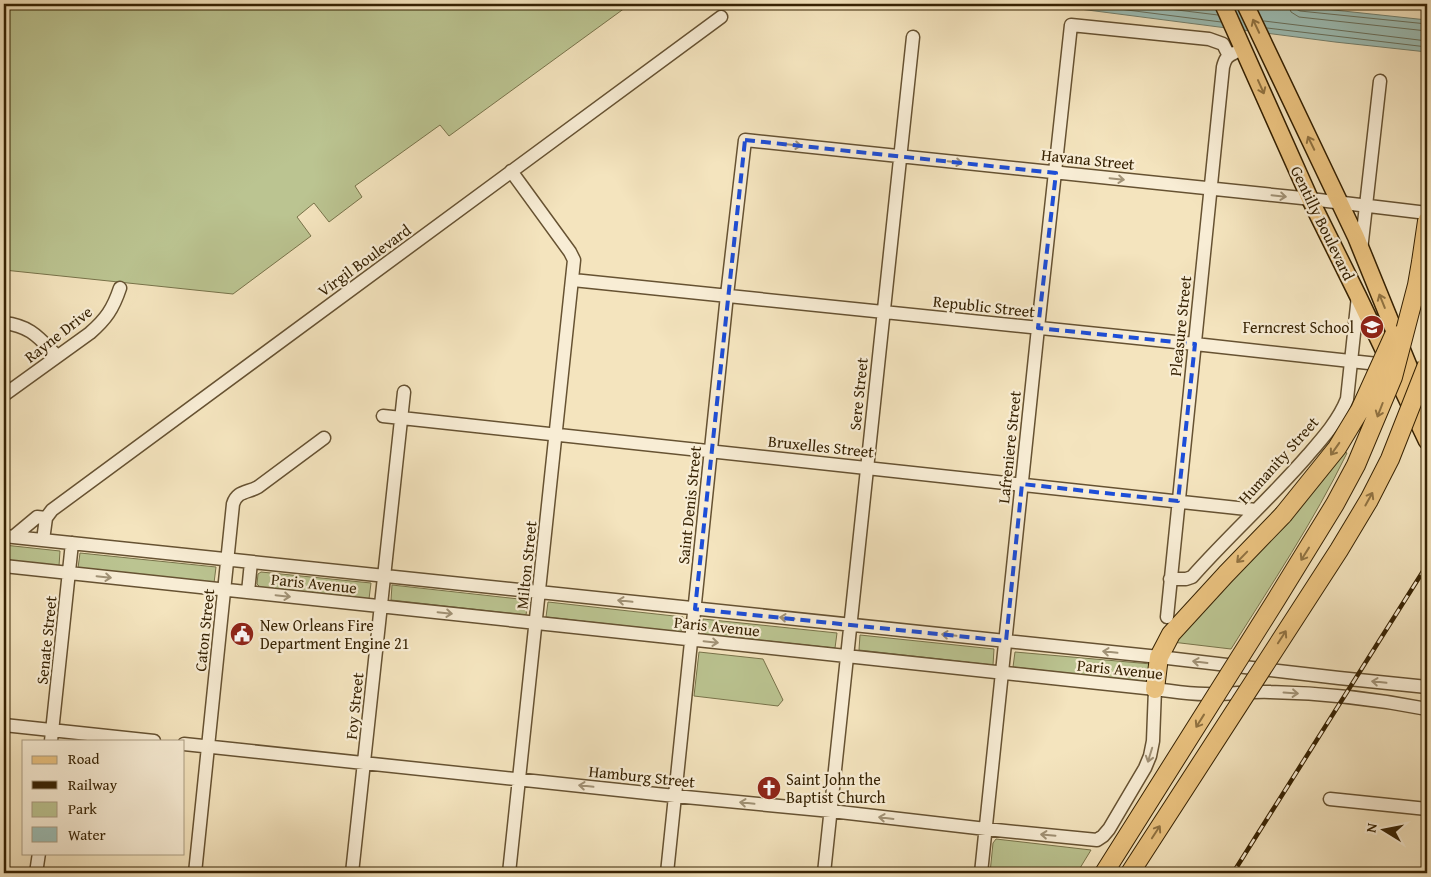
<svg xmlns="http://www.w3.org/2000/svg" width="1431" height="877" viewBox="0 0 1431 877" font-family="'Gentium Book Plus',serif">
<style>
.green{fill:#bbc491;stroke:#78734a}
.water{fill:#9cbeb6;stroke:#73806e}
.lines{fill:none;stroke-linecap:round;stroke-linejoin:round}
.shore{stroke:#69705c;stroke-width:1}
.minor-casing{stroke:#665232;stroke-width:15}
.major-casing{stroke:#362203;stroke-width:19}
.highway-casing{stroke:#362203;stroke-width:20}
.minor{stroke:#f8edd5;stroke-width:12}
.major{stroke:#eac27f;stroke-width:16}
.highway{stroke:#eac27f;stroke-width:18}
.rail-casing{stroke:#362203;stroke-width:4.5}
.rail{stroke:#f8edd5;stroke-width:2.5;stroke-dasharray:8;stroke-linecap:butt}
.highway-bridge-casing{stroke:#362203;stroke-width:20;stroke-linecap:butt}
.highway-bridge{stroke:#eac27f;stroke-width:18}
.oneway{stroke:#907241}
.oneway2{stroke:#a19276}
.marked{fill:none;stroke:#1d4ed8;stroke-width:4;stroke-dasharray:10 6;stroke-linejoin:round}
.labels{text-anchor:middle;stroke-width:4.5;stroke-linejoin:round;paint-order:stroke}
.street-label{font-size:16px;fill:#362203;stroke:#f8edd5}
.poi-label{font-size:16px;fill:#362203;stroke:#f8edd5;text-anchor:start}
</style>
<rect width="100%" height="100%" fill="#f4e4be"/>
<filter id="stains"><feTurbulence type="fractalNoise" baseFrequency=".004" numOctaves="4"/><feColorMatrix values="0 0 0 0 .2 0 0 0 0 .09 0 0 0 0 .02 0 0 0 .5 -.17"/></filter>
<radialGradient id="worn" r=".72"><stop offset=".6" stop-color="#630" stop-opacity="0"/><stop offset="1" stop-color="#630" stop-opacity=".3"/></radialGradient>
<path class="green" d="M 4,4 L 615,4 L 629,5 L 449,136 L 440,125 L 355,186 L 362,197 L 329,222 L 314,203 L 297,217 L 311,236 L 233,294 L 4,270 Z
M 1342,450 L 1347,453 C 1314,521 1271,585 1231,649 L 1172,642 Z
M 4,545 L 60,551 L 59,566 L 4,560 Z
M 80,553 L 216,567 L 214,583 L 78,568 Z
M 261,572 L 371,583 L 369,599 L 260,587 L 257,584 L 258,574 Z
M 392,585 L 528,600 L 526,615 L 391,600 Z
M 548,602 L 683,617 L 681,632 L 546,617 Z
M 703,619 L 837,633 L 835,648 L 702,634 Z
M 860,635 L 994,649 L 993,665 L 859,650 Z
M 699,652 L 763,659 L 783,700 L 778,706 L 694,696 Z
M 1015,652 L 1151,664 L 1149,682 L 1013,667 Z
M 996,839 L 1091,850 L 1077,873 L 990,873 L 993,843 Z"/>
<path class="water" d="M 1041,4 L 1278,4 L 1427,20 L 1427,52 L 1335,42 Z"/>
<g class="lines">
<path class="shore" d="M 1080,4 L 1221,22
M 1128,4 L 1218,15
M 1288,4 L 1291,12 L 1299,17 L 1427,31
M 1295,4 L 1296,9 L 1300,11 L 1427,24
M 1264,21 L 1427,41
M 1267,28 L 1427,47"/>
<g class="minor-casing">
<path id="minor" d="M 1361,250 L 1380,81
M 573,280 L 1195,344 L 1387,365
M 4,323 C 31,326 39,338 57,356
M 4,395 L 90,333 C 106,319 113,309 120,288
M 383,416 L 1256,510
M 4,536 L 1159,657 L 1339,678 L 1427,687
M 13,537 L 37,517 L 46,518
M 43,540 L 46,518 L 52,510 L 721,17
M 4,566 L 1155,689 C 1172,691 1188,694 1205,694 C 1227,695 1249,691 1270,692 C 1323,693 1376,699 1427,709
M 1170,579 L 1186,579 L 1192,577 C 1229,535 1271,498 1308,455 C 1322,439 1339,420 1347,399 L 1358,296
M 248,592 L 251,562
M 1167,617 L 1223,67 C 1225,59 1227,56 1234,53
M 4,725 L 154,741
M 51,741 L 72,543
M 184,744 L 675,796 L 831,811 L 986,829 L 1097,840 L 1103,836 L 1109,829 L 1145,768 L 1150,756 L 1153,741 L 1155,689
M 1330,799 L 1427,809
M 36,873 L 39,853
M 195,873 L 233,504 C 237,491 247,493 258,487 L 324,438
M 352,873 L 404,392
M 509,873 L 574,260 L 570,252 L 511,171
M 667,873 L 727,295 L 745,140 L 1302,198 L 1427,213
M 824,873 L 913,37
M 981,873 L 1038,328 L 1071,25 L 1209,39 L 1223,44 L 1229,56"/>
</g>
<g class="major-casing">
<path id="major" d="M 1223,4 L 1310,199 L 1358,296 L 1427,441
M 1245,4 L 1356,237 L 1427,411"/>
</g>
<g class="highway-casing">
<path id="highway" d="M 1421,262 L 1427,221
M 1155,689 L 1159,657 L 1171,634 L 1226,574 L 1283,515"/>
</g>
<use href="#minor" class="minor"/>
<use href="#major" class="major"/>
<use href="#highway" class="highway"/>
<g class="rail-casing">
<path id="rail" d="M 1233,873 L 1427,565"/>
</g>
<use href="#rail" class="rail"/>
<g class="highway-bridge-casing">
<path id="highway-bridge" d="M 1283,515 L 1337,448 L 1360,410 L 1394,335
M 1104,873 L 1276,600 L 1335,504 L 1356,465 L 1393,377 L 1417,285 L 1421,262
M 1130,873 L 1339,550 L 1369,500 L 1390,459 L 1427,365"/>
</g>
<use href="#highway-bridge" class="highway-bridge"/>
</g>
<defs><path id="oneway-shaft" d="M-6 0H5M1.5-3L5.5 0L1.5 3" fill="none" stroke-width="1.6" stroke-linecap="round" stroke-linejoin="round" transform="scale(1.25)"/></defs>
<g class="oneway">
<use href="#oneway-shaft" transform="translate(1256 26) rotate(-115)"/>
<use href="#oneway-shaft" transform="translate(1261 87) rotate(66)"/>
<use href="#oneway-shaft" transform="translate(1311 143) rotate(-116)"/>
<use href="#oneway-shaft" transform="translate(1382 301) rotate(-112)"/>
<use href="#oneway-shaft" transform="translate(1380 410) rotate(111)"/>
<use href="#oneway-shaft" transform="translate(1335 449) rotate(125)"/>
<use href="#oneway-shaft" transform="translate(1369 499) rotate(-61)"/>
<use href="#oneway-shaft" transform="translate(1305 554) rotate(122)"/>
<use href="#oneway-shaft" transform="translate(1242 557) rotate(134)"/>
<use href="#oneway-shaft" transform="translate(1282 637) rotate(-57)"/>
<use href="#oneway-shaft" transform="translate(1200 721) rotate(122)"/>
<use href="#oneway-shaft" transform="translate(1156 832) rotate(-57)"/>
</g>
<g class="oneway2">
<use href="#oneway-shaft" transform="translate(794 145) rotate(6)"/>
<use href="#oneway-shaft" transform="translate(955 162) rotate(6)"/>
<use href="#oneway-shaft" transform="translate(1117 179) rotate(6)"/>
<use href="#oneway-shaft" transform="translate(1279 196) rotate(6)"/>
<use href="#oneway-shaft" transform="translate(104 577) rotate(6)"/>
<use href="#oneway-shaft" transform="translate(283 596) rotate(6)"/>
<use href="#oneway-shaft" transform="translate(625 601) rotate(-174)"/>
<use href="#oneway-shaft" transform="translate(445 613) rotate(6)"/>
<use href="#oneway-shaft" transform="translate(787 618) rotate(-174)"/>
<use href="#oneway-shaft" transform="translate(949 635) rotate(-174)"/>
<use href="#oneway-shaft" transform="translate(711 642) rotate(6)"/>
<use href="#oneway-shaft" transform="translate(1110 652) rotate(-174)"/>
<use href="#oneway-shaft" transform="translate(1200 662) rotate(-173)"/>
<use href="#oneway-shaft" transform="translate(1379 682) rotate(-174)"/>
<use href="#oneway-shaft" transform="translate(1291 693) rotate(4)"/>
<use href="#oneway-shaft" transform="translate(1150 755) rotate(107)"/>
<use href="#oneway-shaft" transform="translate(586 786) rotate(-174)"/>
<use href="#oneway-shaft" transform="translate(747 803) rotate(-174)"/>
<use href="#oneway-shaft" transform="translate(886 818) rotate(-173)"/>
<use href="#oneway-shaft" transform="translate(1048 835) rotate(-175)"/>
</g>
<path class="marked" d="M 745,140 L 1056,173 L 1038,328 L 1195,344 L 1178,501 L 1022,484 L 1006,641 L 695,609 Z"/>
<defs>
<g id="school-disc" transform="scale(1.25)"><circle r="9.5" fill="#8f2418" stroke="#f8edd5"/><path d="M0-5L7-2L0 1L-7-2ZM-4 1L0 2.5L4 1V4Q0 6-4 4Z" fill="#fff"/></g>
<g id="civic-disc" transform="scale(1.25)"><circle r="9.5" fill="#8f2418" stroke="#f8edd5"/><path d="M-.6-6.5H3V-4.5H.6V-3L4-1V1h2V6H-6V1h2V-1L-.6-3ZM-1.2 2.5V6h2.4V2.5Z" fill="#fff"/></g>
<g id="church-disc" transform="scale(1.25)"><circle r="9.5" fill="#8f2418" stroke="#f8edd5"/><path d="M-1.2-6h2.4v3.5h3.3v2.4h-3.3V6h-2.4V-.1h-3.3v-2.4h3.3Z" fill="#fff"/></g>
</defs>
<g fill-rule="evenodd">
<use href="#school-disc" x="1372" y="327"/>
<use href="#civic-disc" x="242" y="634"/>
<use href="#church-disc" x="769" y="788"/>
</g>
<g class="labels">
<g class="street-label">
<text transform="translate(1088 159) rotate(6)" y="6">Havana Street</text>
<text transform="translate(1323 223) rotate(64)" y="6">Gentilly Boulevard</text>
<text transform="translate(364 260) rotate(-36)" y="6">Virgil Boulevard</text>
<text transform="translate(984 306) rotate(6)" y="6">Republic Street</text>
<text transform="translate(1180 326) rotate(-84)" y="6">Pleasure Street</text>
<text transform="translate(58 334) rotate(-38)" y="6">Rayne Drive</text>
<text transform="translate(858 394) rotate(-84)" y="6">Sere Street</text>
<text transform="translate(821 446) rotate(6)" y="6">Bruxelles Street</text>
<text transform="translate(1009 447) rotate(-84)" y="6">Lafreniere Street</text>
<text transform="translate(1278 460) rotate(-48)" y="6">Humanity Street</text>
<text transform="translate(689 505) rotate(-84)" y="6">Saint Denis Street</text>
<text transform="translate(526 565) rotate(-84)" y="6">Milton Street</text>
<text transform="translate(314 583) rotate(6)" y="6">Paris Avenue</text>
<text transform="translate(717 626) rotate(6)" y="6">Paris Avenue</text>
<text transform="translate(204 630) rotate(-84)" y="6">Caton Street</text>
<text transform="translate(46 640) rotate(-84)" y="6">Senate Street</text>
<text transform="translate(1120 669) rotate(6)" y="6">Paris Avenue</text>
<text transform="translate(354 706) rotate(-84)" y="6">Foy Street</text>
<text transform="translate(642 776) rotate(6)" y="6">Hamburg Street</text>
</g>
<g class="poi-label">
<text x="1354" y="333" text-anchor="end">Ferncrest School</text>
<text x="260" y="631">New Orleans Fire<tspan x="260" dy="18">Department Engine 21</tspan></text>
<text x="786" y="785">Saint John the<tspan x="786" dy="18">Baptist Church</tspan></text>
</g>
</g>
<rect width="1431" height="877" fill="none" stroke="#f4e4be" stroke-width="20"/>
<rect x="5" y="5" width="1421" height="867" fill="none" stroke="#362203" stroke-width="2.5"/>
<rect x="10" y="10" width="1411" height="857" fill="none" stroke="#362203"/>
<rect x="22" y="740" width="162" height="115" fill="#f8edd5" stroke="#aa9c81"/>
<rect x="32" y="756" width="25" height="8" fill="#eac27f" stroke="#aa9c81"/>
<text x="68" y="764" font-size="15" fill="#362203">Road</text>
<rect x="32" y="781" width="25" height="8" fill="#362203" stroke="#aa9c81"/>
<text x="68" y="790" font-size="15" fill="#362203">Railway</text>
<rect x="32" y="802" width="25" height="15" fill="#bbc491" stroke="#aa9c81"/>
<text x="68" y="814" font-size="15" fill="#362203">Park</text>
<rect x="32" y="827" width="25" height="15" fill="#9cbeb6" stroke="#aa9c81"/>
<text x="68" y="840" font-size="15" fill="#362203">Water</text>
<g transform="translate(1384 830) rotate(280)" stroke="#f8edd5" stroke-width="4" paint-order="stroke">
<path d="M0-4L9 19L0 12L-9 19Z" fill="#362203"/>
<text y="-8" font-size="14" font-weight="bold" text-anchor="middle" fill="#362203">N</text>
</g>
<rect width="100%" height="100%" filter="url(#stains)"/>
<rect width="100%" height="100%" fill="url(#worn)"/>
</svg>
